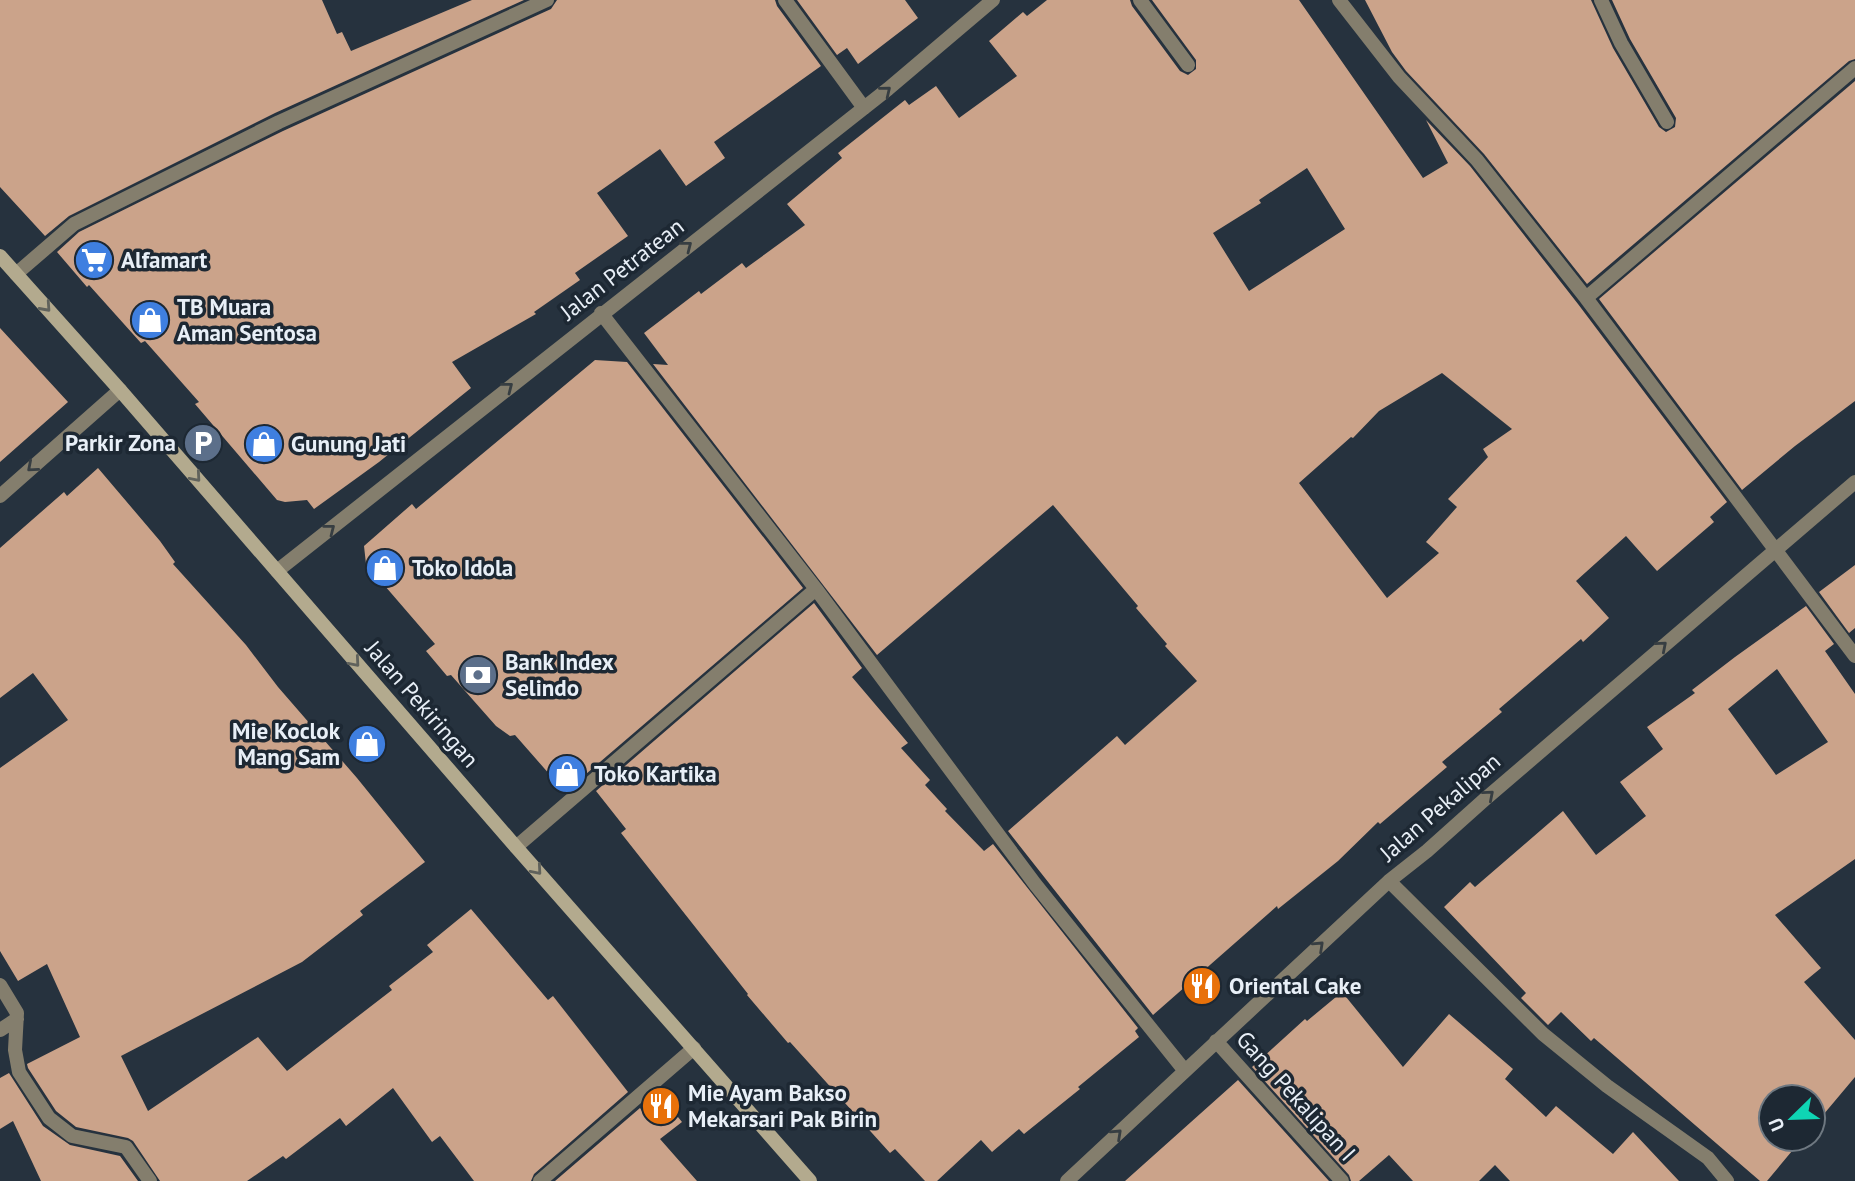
<svg xmlns="http://www.w3.org/2000/svg" width="1855" height="1181" viewBox="0 0 1855 1181" font-family="'PT Sans',sans-serif">
<style>
.building{fill:#cba38a;fill-rule:evenodd}
.lines{fill:none;stroke-linecap:round;stroke-linejoin:round}
.lane{stroke:#847e6d;stroke-width:14}
.street{stroke:#847e6d;stroke-width:14}
.secondary{stroke:#b3aa8e;stroke-width:14}
.oneway{stroke:#373e42}
.oneway2{stroke:#60625c}
.labels{text-anchor:middle;stroke-width:7;stroke-linejoin:round;paint-order:stroke}
.poi-label{font-size:23px;font-weight:bold;fill:#e8eff7;stroke:#1d2833;text-anchor:start}
.street-label{font-size:23px;fill:#e8eff7;stroke:#1d2833}
</style>
<rect width="100%" height="100%" fill="#26323e"/>
<path class="building" d="M 0,0 L 322,0 L 337,34 L 342,32 L 351,51 L 472,0 L 524,0 L 275,113 L 69,216 L 45,236 L 0,187 Z
M 557,0 L 775,0 L 777,6 L 821,66 L 714,142 L 725,158 L 686,186 L 660,149 L 597,193 L 628,236 L 575,273 L 580,280 L 534,312 L 536,314 L 452,362 L 471,388 L 379,462 L 314,509 L 307,500 L 285,502 L 277,500 L 195,404 L 199,402 L 145,341 L 141,343 L 89,285 L 87,287 L 57,252 L 79,232 L 283,131 L 551,9 Z
M 797,0 L 905,0 L 918,18 L 858,64 L 847,48 L 837,55 Z
M 1047,0 L 1130,0 L 1132,6 L 1180,71 L 1188,75 L 1196,69 L 1196,60 L 1152,0 L 1299,0 L 1423,178 L 1448,163 L 1426,120 L 1470,166 L 1578,304 L 1727,502 L 1710,517 L 1714,522 L 1657,571 L 1626,536 L 1576,581 L 1609,618 L 1583,642 L 1581,639 L 1499,709 L 1502,712 L 1442,762 L 1447,767 L 1380,824 L 1378,822 L 1338,861 L 1278,909 L 1277,906 L 1153,1015 L 1008,831 L 1117,736 L 1125,745 L 1197,681 L 1165,646 L 1167,644 L 1136,608 L 1138,606 L 1053,505 L 877,655 L 653,364 L 668,365 L 644,333 L 699,291 L 701,294 L 742,263 L 746,268 L 805,225 L 787,204 L 842,158 L 838,153 L 905,100 L 909,105 L 936,86 L 959,118 L 1017,76 L 989,41 L 1023,12 L 1027,16 ZM 1307,168 L 1345,229 L 1249,291 L 1213,233 L 1261,203 L 1259,200 ZM 1442,373 L 1512,429 L 1483,449 L 1488,457 L 1448,499 L 1457,507 L 1426,542 L 1439,553 L 1387,598 L 1299,483 L 1351,437 L 1353,438 L 1379,411 Z
M 1365,0 L 1591,0 L 1613,48 L 1659,127 L 1666,132 L 1675,127 L 1676,118 L 1630,39 L 1612,0 L 1855,0 L 1855,59 L 1849,61 L 1587,284 L 1484,154 L 1406,71 L 1392,52 Z
M 1855,81 L 1855,401 L 1795,446 L 1742,490 L 1599,299 Z
M 0,328 L 68,402 L 0,462 Z
M 595,360 L 627,362 L 803,588 L 565,792 L 515,735 L 510,736 L 496,726 L 451,675 L 447,676 L 426,651 L 435,644 L 366,564 L 364,546 L 412,504 L 416,509 Z
M 98,468 L 160,541 L 175,562 L 173,564 L 246,645 L 278,687 L 357,778 L 425,862 L 360,911 L 363,915 L 302,962 L 121,1056 L 148,1111 L 258,1037 L 287,1071 L 392,990 L 389,986 L 433,952 L 427,945 L 471,909 L 548,1000 L 553,996 L 628,1092 L 534,1174 L 531,1181 L 474,1181 L 440,1136 L 432,1142 L 393,1088 L 346,1126 L 340,1118 L 286,1159 L 283,1156 L 247,1181 L 160,1181 L 133,1141 L 128,1138 L 76,1127 L 56,1111 L 28,1068 L 27,1064 L 80,1037 L 47,964 L 18,981 L 0,951 L 0,768 L 68,720 L 33,673 L 0,698 L 0,548 L 64,492 L 67,496 Z
M 1855,565 L 1855,628 L 1849,633 L 1819,592 Z
M 814,603 L 862,668 L 852,677 L 908,743 L 901,748 L 930,780 L 925,785 L 947,809 L 945,811 L 984,851 L 993,844 L 1138,1028 L 1135,1031 L 1139,1037 L 1078,1087 L 1080,1089 L 1024,1134 L 1019,1129 L 992,1152 L 981,1140 L 937,1181 L 925,1181 L 895,1149 L 890,1153 L 790,1042 L 788,1043 L 747,995 L 748,994 L 621,833 L 626,829 L 596,791 Z
M 1806,606 L 1834,644 L 1825,651 L 1855,694 L 1855,859 L 1775,915 L 1821,968 L 1804,982 L 1855,1040 L 1855,1077 L 1813,1127 L 1813,1097 L 1771,1097 L 1771,1139 L 1802,1139 L 1767,1181 L 1760,1181 L 1594,1038 L 1591,1041 L 1561,1012 L 1548,1025 L 1521,998 L 1526,993 L 1444,907 L 1470,882 L 1475,887 L 1563,811 L 1596,855 L 1646,816 L 1620,782 L 1663,749 L 1647,727 L 1695,693 L 1692,690 L 1735,657 ZM 1777,669 L 1828,742 L 1776,775 L 1728,709 Z
M 1342,992 L 1403,1067 L 1449,1014 L 1513,1069 L 1505,1079 L 1546,1117 L 1556,1106 L 1613,1154 L 1633,1132 L 1679,1181 L 1510,1181 L 1495,1165 L 1479,1181 L 1413,1181 L 1389,1155 L 1359,1181 L 1351,1181 L 1349,1175 L 1252,1067 L 1305,1019 L 1307,1021 Z
M 9,1073 L 43,1126 L 70,1145 L 120,1156 L 138,1181 L 41,1181 L 13,1121 L 0,1129 L 0,1078 Z
M 1238,1080 L 1329,1181 L 1125,1181 Z
M 661,1096 L 682,1122 L 660,1139 L 697,1181 L 555,1181 L 640,1108 L 642,1111 Z"/>
<g class="lines">
<path class="lane" d="M 540,1181 L 694,1048"/>
<path class="street" d="M 785,0 L 864,108
M 1140,0 L 1188,65
M 1339,0 L 1399,77 L 1477,160 L 1586,298 L 1855,656
M 1601,0 L 1621,43 L 1667,122
M 16,274 L 74,224 L 279,122 L 547,0
M 1586,298 L 1855,68
M 601,313 L 816,589 L 1035,884 L 1185,1071
M 0,496 L 120,390
M 277,571 L 888,89 L 993,0
M 516,847 L 816,589
M 1389,881 L 1543,1034 L 1607,1086 L 1708,1158 L 1727,1181
M 0,985 L 17,1013 L 15,1050 L 19,1072 L 49,1118 L 72,1136 L 126,1147 L 150,1181
M 0,1030 L 17,1019
M 1216,1041 L 1342,1181
M 1067,1181 L 1389,881 L 1427,851 L 1484,800 L 1855,482"/>
<path class="secondary" d="M 0,256 L 120,390 L 516,847 L 810,1181"/>
</g>
<defs><path id="oneway-chevron" d="M-2-3.5L2.5 0L-2 3.5" fill="none" stroke-width="1.6" stroke-linecap="round" stroke-linejoin="round" transform="scale(1.75)"/></defs>
<g class="oneway">
<use href="#oneway-chevron" transform="translate(886 91) rotate(-39)"/>
<use href="#oneway-chevron" transform="translate(687 246) rotate(-38)"/>
<use href="#oneway-chevron" transform="translate(508 387) rotate(-38)"/>
<use href="#oneway-chevron" transform="translate(32 467) rotate(139)"/>
<use href="#oneway-chevron" transform="translate(330 529) rotate(-38)"/>
<use href="#oneway-chevron" transform="translate(1662 646) rotate(-41)"/>
<use href="#oneway-chevron" transform="translate(1489 795) rotate(-41)"/>
<use href="#oneway-chevron" transform="translate(1319 946) rotate(-43)"/>
<use href="#oneway-chevron" transform="translate(1117 1134) rotate(-43)"/>
</g>
<g class="oneway2">
<use href="#oneway-chevron" transform="translate(46 307) rotate(48)"/>
<use href="#oneway-chevron" transform="translate(196 477) rotate(49)"/>
<use href="#oneway-chevron" transform="translate(355 662) rotate(49)"/>
<use href="#oneway-chevron" transform="translate(537 870) rotate(49)"/>
</g>
<defs>
<g id="supermarket-disc" transform="scale(2.0125)"><circle r="9.5" fill="#3f7fe0" stroke="#1d2833"/><path d="M-6-5.5h2.5l.6 2H6L4.5 2H-2.5L-4.4-4H-6ZM-1.5 3.2a1.3 1.3 0 1 0 .1 0ZM3 3.2a1.3 1.3 0 1 0 .1 0Z" fill="#fff"/></g>
<g id="shop-disc" transform="scale(2.0125)"><circle r="9.5" fill="#3f7fe0" stroke="#1d2833"/><path d="M-5-2.5h2.3a2.7 3.5 0 0 1 5.4 0H5L5.5 6h-11ZM-1.5-2.5h3a1.5 2.3 0 0 0-3 0Z" fill="#fff"/></g>
<g id="parking-disc" transform="scale(2.0125)"><circle r="9.5" fill="#5c6f8a" stroke="#1d2833"/><path d="M-3.5-5.5H1a3.5 3.5 0 0 1 0 7H-1V5.5H-3.5ZM-1-3.4V-.6H.8a1.4 1.4 0 0 0 0-2.8Z" fill="#fff"/></g>
<g id="bank-disc" transform="scale(2.0125)"><circle r="9.5" fill="#5c6f8a" stroke="#1d2833"/><path d="M-6-4H6V4H-6ZM0-2.3a2.3 2.3 0 1 0 0 4.6a2.3 2.3 0 1 0 0-4.6Z" fill="#fff"/></g>
<g id="restaurant-disc" transform="scale(2.0125)"><circle r="9.5" fill="#e8710a" stroke="#1d2833"/><path d="M-5-6h1v4h1v-4h1v4h1v-4h1v5L-1.5 .5V6h-2V.5L-5-1ZM5-6V6H3V1.5H1.5Q1.5-4 5-6Z" fill="#fff"/></g>
</defs>
<g fill-rule="evenodd">
<use href="#supermarket-disc" x="94" y="260"/>
<use href="#shop-disc" x="150" y="320"/>
<use href="#parking-disc" x="203" y="443"/>
<use href="#shop-disc" x="264" y="444"/>
<use href="#shop-disc" x="385" y="568"/>
<use href="#bank-disc" x="478" y="675"/>
<use href="#shop-disc" x="367" y="744"/>
<use href="#shop-disc" x="567" y="774"/>
<use href="#restaurant-disc" x="1202" y="986"/>
<use href="#restaurant-disc" x="661" y="1106"/>
</g>
<g class="labels">
<g class="poi-label">
<text x="121" y="268">Alfamart</text>
<text x="177" y="315">TB Muara<tspan x="177" dy="26">Aman Sentosa</tspan></text>
<text x="176" y="451" text-anchor="end">Parkir Zona</text>
<text x="291" y="452">Gunung Jati</text>
<text x="412" y="576">Toko Idola</text>
<text x="505" y="670">Bank Index<tspan x="505" dy="26">Selindo</tspan></text>
<text x="340" y="739" text-anchor="end">Mie Koclok<tspan x="340" dy="26">Mang Sam</tspan></text>
<text x="594" y="782">Toko Kartika</text>
<text x="1229" y="994">Oriental Cake</text>
<text x="688" y="1101">Mie Ayam Bakso<tspan x="688" dy="26">Mekarsari Pak Birin</tspan></text>
</g>
<g class="street-label">
<text transform="translate(622 269) rotate(-38)" y="8">Jalan Petratean</text>
<text transform="translate(422 704) rotate(49)" y="8">Jalan Pekiringan</text>
<text transform="translate(1440 807) rotate(-41)" y="8">Jalan Pekalipan</text>
<text transform="translate(1296 1096) rotate(48)" y="8">Gang Pekalipan I</text>
</g>
</g>
<g transform="translate(1792 1118) rotate(247)"><circle r="33" fill="#1d2833" stroke="#6e7881" stroke-width="2"/>
<path d="M0-5L12 26L0 18L-12 26Z" fill="#0fd5b4"/>
<text y="-10" font-size="19" font-weight="bold" text-anchor="middle" fill="#e8eff7">U</text>
</g>
</svg>
